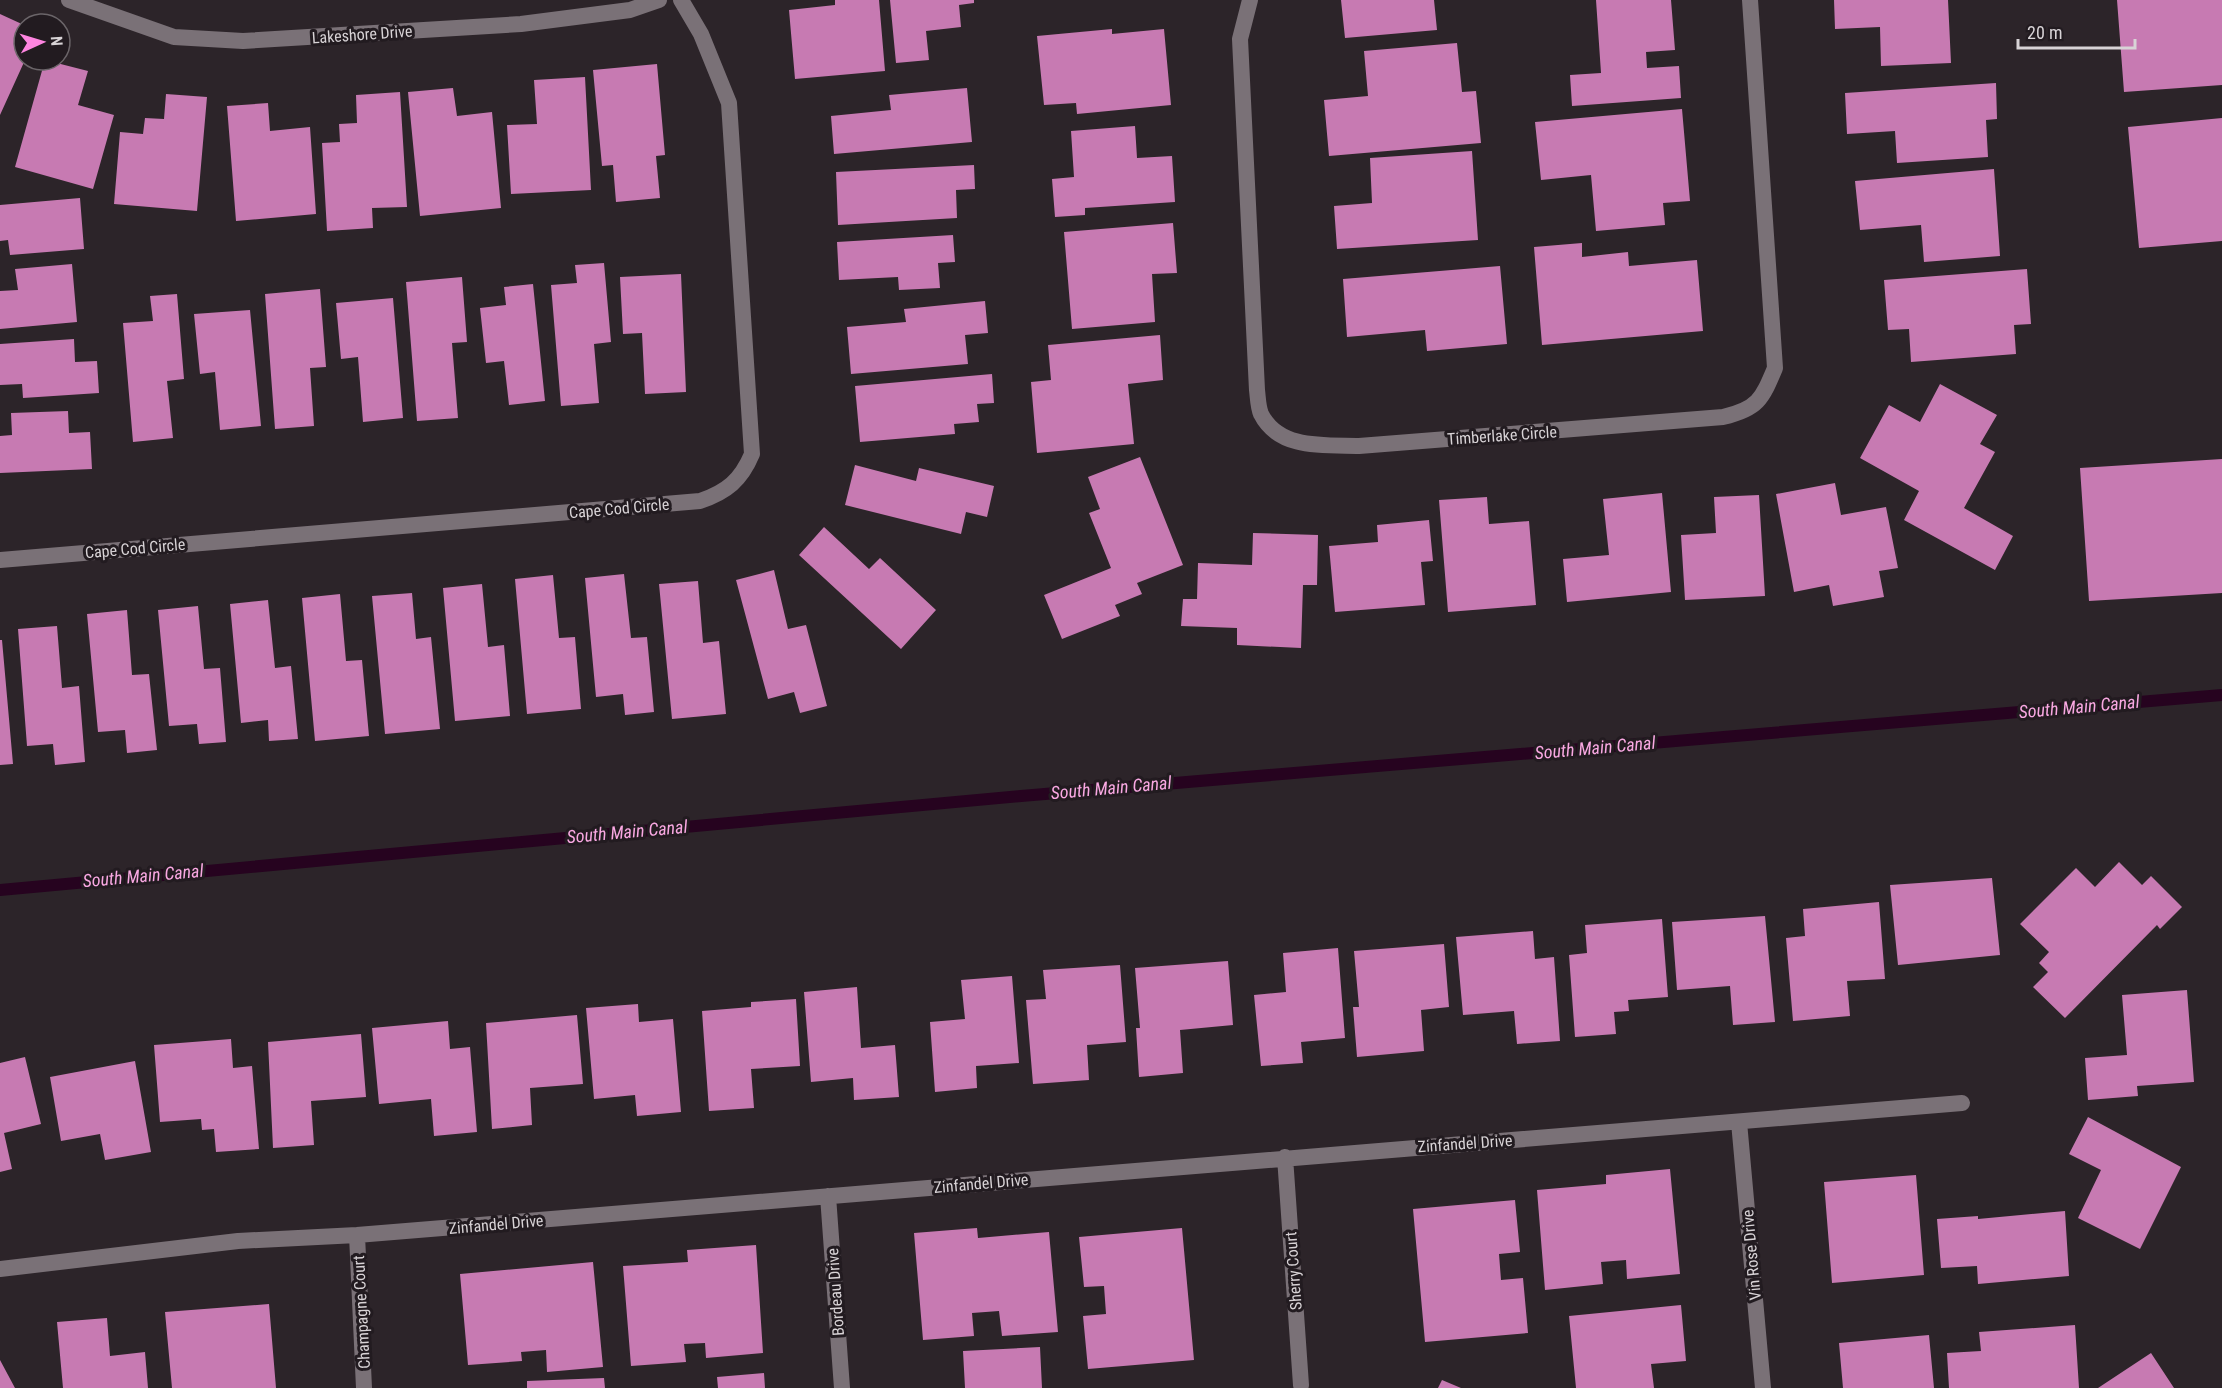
<svg xmlns="http://www.w3.org/2000/svg" width="2222" height="1388" viewBox="0 0 2222 1388" font-family="'Roboto Condensed',sans-serif">
<style>
.lines{fill:none;stroke-linecap:round;stroke-linejoin:round}
.stream{stroke:#26031f;stroke-width:12}
.building{fill:#c77ab2}
.minor{stroke:#7a7177;stroke-width:16}
.labels{text-anchor:middle;stroke-width:6;stroke-linejoin:round;paint-order:stroke}
.street-label{font-size:16px;fill:#d8d3d6;stroke:#221b20}
.water-label{font-size:18px;font-style:italic;fill:#f9a8e2;stroke:#221b20}
</style>
<rect width="100%" height="100%" fill="#2c2429"/>
<g class="lines">
<path class="stream" d="M 0,890 L 1021,796 L 2222,695"/>
</g>
<path class="building" d="M 835,0 L 879,0 L 885,71 L 795,79 L 789,10 L 835,5 Z
M 890,0 L 974,0 L 974,3 L 959,5 L 961,27 L 926,31 L 929,60 L 896,63 Z
M 1341,0 L 1434,0 L 1437,30 L 1345,38 Z
M 1596,0 L 1671,0 L 1675,50 L 1646,52 L 1647,68 L 1679,66 L 1681,98 L 1572,106 L 1570,75 L 1601,73 Z
M 1834,0 L 1948,0 L 1951,63 L 1881,66 L 1880,27 L 1835,29 Z
M 2117,0 L 2222,0 L 2222,85 L 2124,92 Z
M 0,14 L 24,25 L 25,60 L 0,115 Z
M 1112,29 L 1112,34 L 1164,29 L 1171,105 L 1077,114 L 1076,103 L 1044,105 L 1037,36 Z
M 1457,43 L 1462,92 L 1476,91 L 1481,143 L 1329,156 L 1324,100 L 1368,96 L 1364,51 Z
M 45,60 L 88,71 L 78,105 L 114,115 L 93,189 L 15,167 Z
M 657,64 L 665,155 L 656,156 L 660,198 L 616,202 L 613,165 L 602,166 L 593,70 Z
M 585,77 L 591,190 L 511,194 L 507,125 L 537,124 L 534,80 Z
M 1996,83 L 1997,119 L 1986,120 L 1988,157 L 1897,163 L 1895,131 L 1847,134 L 1845,93 Z
M 453,88 L 457,116 L 492,112 L 501,208 L 420,216 L 408,92 Z
M 967,88 L 972,142 L 834,154 L 831,116 L 891,110 L 889,95 Z
M 400,92 L 407,207 L 372,208 L 373,228 L 327,231 L 322,143 L 340,142 L 339,124 L 357,123 L 356,95 Z
M 166,94 L 207,97 L 197,211 L 114,204 L 120,132 L 143,134 L 145,118 L 164,119 Z
M 268,103 L 270,131 L 310,127 L 316,214 L 236,221 L 227,106 Z
M 1682,109 L 1690,201 L 1663,203 L 1665,225 L 1596,231 L 1591,175 L 1541,180 L 1535,122 Z
M 2222,118 L 2222,241 L 2139,248 L 2128,127 Z
M 1135,126 L 1137,158 L 1172,156 L 1175,202 L 1085,208 L 1085,215 L 1055,217 L 1052,179 L 1074,177 L 1071,131 Z
M 1472,151 L 1478,240 L 1337,249 L 1334,206 L 1372,203 L 1370,158 Z
M 974,165 L 975,189 L 956,190 L 957,218 L 838,225 L 836,172 Z
M 1994,169 L 2000,256 L 1924,262 L 1921,225 L 1860,230 L 1855,181 Z
M 80,198 L 84,249 L 10,255 L 8,240 L 0,241 L 0,205 Z
M 1173,223 L 1177,273 L 1152,274 L 1155,322 L 1072,329 L 1064,232 Z
M 953,235 L 955,262 L 938,263 L 940,288 L 899,290 L 898,277 L 839,280 L 837,242 Z
M 1582,243 L 1582,257 L 1628,252 L 1629,266 L 1697,260 L 1703,331 L 1542,345 L 1534,247 Z
M 604,263 L 611,342 L 594,344 L 599,403 L 561,406 L 551,285 L 577,283 L 575,265 Z
M 72,264 L 77,322 L 0,329 L 0,291 L 18,290 L 15,269 Z
M 1500,266 L 1507,344 L 1427,351 L 1425,330 L 1347,337 L 1343,279 Z
M 2027,269 L 2031,324 L 2014,325 L 2016,354 L 1911,362 L 1909,329 L 1888,330 L 1884,280 Z
M 681,274 L 686,392 L 645,394 L 642,333 L 623,334 L 620,277 Z
M 462,277 L 467,342 L 452,343 L 458,418 L 417,421 L 406,282 Z
M 533,284 L 545,401 L 509,405 L 504,361 L 486,363 L 480,308 L 506,305 L 504,287 Z
M 320,289 L 326,367 L 310,368 L 314,426 L 275,429 L 265,294 Z
M 177,294 L 184,379 L 167,381 L 173,438 L 133,442 L 123,323 L 153,321 L 150,296 Z
M 393,298 L 403,418 L 363,422 L 358,357 L 341,359 L 336,303 Z
M 985,301 L 988,333 L 965,335 L 968,364 L 851,374 L 847,327 L 906,322 L 904,309 Z
M 250,310 L 261,426 L 220,430 L 215,372 L 200,374 L 194,314 Z
M 1160,335 L 1163,380 L 1128,384 L 1134,444 L 1037,453 L 1031,382 L 1051,380 L 1048,345 Z
M 74,339 L 75,362 L 97,361 L 99,393 L 23,398 L 22,384 L 0,385 L 0,344 Z
M 992,374 L 994,403 L 977,404 L 979,422 L 954,424 L 955,434 L 860,442 L 855,386 Z
M 1940,384 L 1997,415 L 1980,444 L 1995,452 L 1964,508 L 2013,536 L 1995,570 L 1904,520 L 1919,491 L 1860,458 L 1889,405 L 1920,422 Z
M 68,411 L 69,433 L 90,432 L 92,469 L 0,473 L 0,436 L 12,435 L 11,413 Z
M 1140,457 L 1183,565 L 1137,583 L 1142,594 L 1115,605 L 1120,616 L 1062,639 L 1044,595 L 1111,568 L 1089,513 L 1100,509 L 1088,477 Z
M 2222,459 L 2222,593 L 2089,601 L 2080,468 Z
M 855,465 L 916,481 L 919,468 L 994,486 L 987,517 L 966,512 L 961,534 L 845,505 Z
M 1835,483 L 1841,515 L 1886,507 L 1898,568 L 1879,571 L 1884,597 L 1833,606 L 1829,585 L 1794,592 L 1776,494 Z
M 1662,493 L 1671,592 L 1567,602 L 1563,559 L 1609,555 L 1603,499 Z
M 1759,495 L 1765,596 L 1685,600 L 1681,535 L 1716,533 L 1714,497 Z
M 1487,497 L 1489,524 L 1529,521 L 1536,605 L 1448,612 L 1439,500 Z
M 1429,520 L 1433,561 L 1421,562 L 1425,605 L 1335,612 L 1329,546 L 1378,542 L 1377,525 Z
M 824,527 L 869,569 L 880,558 L 936,610 L 901,649 L 799,555 Z
M 1253,533 L 1318,535 L 1317,585 L 1303,585 L 1301,648 L 1237,645 L 1237,628 L 1181,626 L 1183,599 L 1197,599 L 1198,563 L 1252,565 Z
M 774,570 L 788,629 L 806,625 L 827,706 L 800,713 L 794,692 L 768,699 L 736,580 Z
M 624,574 L 631,638 L 647,637 L 654,712 L 625,715 L 623,694 L 596,697 L 585,578 Z
M 553,575 L 559,638 L 575,637 L 581,709 L 527,714 L 515,579 Z
M 698,581 L 703,643 L 719,641 L 726,714 L 672,719 L 659,584 Z
M 482,584 L 488,647 L 504,645 L 510,716 L 455,721 L 443,588 Z
M 412,593 L 416,639 L 431,637 L 440,729 L 385,734 L 372,596 Z
M 340,594 L 346,661 L 362,660 L 369,736 L 315,741 L 302,598 Z
M 268,600 L 275,668 L 291,666 L 298,739 L 269,741 L 268,720 L 241,723 L 230,604 Z
M 198,606 L 204,669 L 220,668 L 226,742 L 199,744 L 197,724 L 169,726 L 158,610 Z
M 127,610 L 132,675 L 149,674 L 157,750 L 127,753 L 125,730 L 98,732 L 87,614 Z
M 57,626 L 62,688 L 79,686 L 85,762 L 55,765 L 53,744 L 27,746 L 18,629 Z
M 0,640 L 2,640 L 13,764 L 0,765 Z
M 2119,862 L 2142,885 L 2151,876 L 2182,907 L 2160,929 L 2157,925 L 2065,1018 L 2033,987 L 2048,972 L 2039,963 L 2049,952 L 2020,924 L 2076,868 L 2095,887 Z
M 1992,878 L 2000,955 L 1898,965 L 1890,885 Z
M 1879,902 L 1885,979 L 1847,981 L 1850,1016 L 1793,1021 L 1786,938 L 1805,936 L 1803,909 Z
M 1765,916 L 1775,1022 L 1733,1025 L 1730,986 L 1677,990 L 1672,922 Z
M 1662,919 L 1668,997 L 1628,1000 L 1629,1011 L 1614,1012 L 1616,1034 L 1575,1037 L 1569,955 L 1587,953 L 1585,925 Z
M 1533,931 L 1535,959 L 1554,957 L 1560,1041 L 1517,1044 L 1514,1011 L 1463,1015 L 1456,937 Z
M 1444,944 L 1449,1007 L 1421,1010 L 1424,1051 L 1357,1057 L 1353,1007 L 1359,1007 L 1354,951 Z
M 1338,948 L 1345,1038 L 1301,1042 L 1303,1063 L 1261,1066 L 1254,995 L 1286,992 L 1283,953 Z
M 1228,961 L 1233,1025 L 1180,1030 L 1183,1073 L 1139,1077 L 1136,1028 L 1140,1028 L 1135,968 Z
M 1120,965 L 1126,1042 L 1087,1045 L 1089,1080 L 1033,1084 L 1026,1000 L 1046,999 L 1043,970 Z
M 1012,976 L 1019,1063 L 976,1066 L 977,1088 L 935,1092 L 930,1022 L 965,1019 L 961,980 Z
M 857,987 L 861,1048 L 895,1045 L 899,1097 L 854,1100 L 853,1078 L 811,1082 L 804,992 Z
M 2187,990 L 2194,1082 L 2137,1086 L 2138,1096 L 2088,1100 L 2085,1058 L 2127,1055 L 2122,995 Z
M 796,999 L 800,1066 L 751,1069 L 754,1108 L 709,1111 L 702,1011 L 751,1007 L 751,1002 Z
M 638,1004 L 639,1022 L 673,1019 L 681,1112 L 637,1116 L 635,1095 L 594,1099 L 586,1008 Z
M 577,1015 L 583,1084 L 530,1088 L 532,1125 L 492,1129 L 486,1023 Z
M 448,1021 L 450,1049 L 470,1047 L 477,1132 L 434,1136 L 431,1099 L 379,1104 L 372,1028 Z
M 361,1034 L 366,1097 L 311,1101 L 314,1145 L 273,1148 L 268,1042 Z
M 231,1039 L 233,1068 L 252,1066 L 259,1149 L 216,1152 L 214,1129 L 202,1130 L 201,1119 L 160,1122 L 154,1045 Z
M 25,1057 L 41,1124 L 4,1133 L 12,1169 L 0,1172 L 0,1063 Z
M 135,1061 L 151,1152 L 105,1160 L 100,1134 L 61,1141 L 50,1077 Z
M 2088,1117 L 2181,1167 L 2140,1249 L 2078,1218 L 2101,1170 L 2069,1154 Z
M 1670,1169 L 1680,1274 L 1627,1279 L 1626,1260 L 1601,1262 L 1603,1284 L 1545,1290 L 1537,1190 L 1606,1184 L 1606,1175 Z
M 1916,1175 L 1924,1275 L 1832,1283 L 1824,1182 Z
M 1515,1200 L 1520,1252 L 1499,1254 L 1501,1280 L 1523,1278 L 1528,1333 L 1425,1342 L 1413,1209 Z
M 2065,1211 L 2069,1276 L 1978,1284 L 1977,1266 L 1941,1268 L 1937,1219 L 1978,1216 L 1978,1219 Z
M 977,1228 L 978,1238 L 1049,1232 L 1058,1332 L 1002,1336 L 999,1311 L 972,1313 L 974,1336 L 923,1340 L 914,1233 Z
M 1182,1228 L 1194,1360 L 1088,1369 L 1083,1316 L 1106,1314 L 1104,1286 L 1084,1287 L 1079,1237 Z
M 756,1245 L 763,1353 L 706,1358 L 705,1343 L 684,1344 L 686,1362 L 631,1366 L 623,1266 L 688,1262 L 687,1250 Z
M 593,1262 L 603,1367 L 547,1372 L 546,1350 L 521,1352 L 522,1361 L 468,1365 L 460,1274 Z
M 269,1304 L 276,1388 L 172,1388 L 165,1312 Z
M 1681,1305 L 1686,1361 L 1651,1364 L 1654,1388 L 1576,1388 L 1569,1316 Z
M 107,1318 L 110,1356 L 145,1352 L 148,1388 L 63,1388 L 57,1322 Z
M 2075,1325 L 2079,1388 L 1949,1388 L 1947,1353 L 1981,1351 L 1979,1332 Z
M 1929,1335 L 1934,1388 L 1843,1388 L 1839,1343 Z
M 1040,1347 L 1042,1388 L 965,1388 L 963,1351 Z
M 2151,1353 L 2174,1388 L 2098,1388 Z
M 0,1360 L 15,1388 L 0,1388 Z
M 764,1373 L 765,1388 L 718,1388 L 717,1377 Z
M 604,1378 L 605,1388 L 527,1388 L 527,1381 Z
M 1442,1380 L 1461,1388 L 1438,1388 Z"/>
<g class="lines">
<path class="minor" d="M 69,0 L 174,37 L 243,41 L 521,24 L 630,10 L 659,0
M 1250,0 L 1240,39 L 1257,390 C 1258,398 1258,407 1261,414 C 1279,450 1325,445 1359,446 L 1723,417 C 1758,409 1762,399 1775,368 L 1750,0
M 0,560 L 700,501 C 727,492 741,480 752,454 L 729,103 L 701,34 L 681,0
M 1739,1122 L 1763,1388
M 1285,1157 L 1301,1385
M 828,1196 L 842,1388
M 357,1235 L 364,1388
M 0,1269 L 238,1241 L 357,1235 L 1962,1103"/>
</g>
<g class="labels">
<g class="street-label">
<text transform="translate(362 34) rotate(-4)" y="6">Lakeshore Drive</text>
<text transform="translate(1502 435) rotate(-4)" y="6">Timberlake Circle</text>
<text transform="translate(619 508) rotate(-5)" y="6">Cape Cod Circle</text>
<text transform="translate(135 548) rotate(-5)" y="6">Cape Cod Circle</text>
<text transform="translate(1465 1143) rotate(-4)" y="6">Zinfandel Drive</text>
<text transform="translate(981 1183) rotate(-5)" y="6">Zinfandel Drive</text>
<text transform="translate(496 1224) rotate(-5)" y="6">Zinfandel Drive</text>
<text transform="translate(1751 1255) rotate(-95)" y="6">Vin Rose Drive</text>
<text transform="translate(1293 1271) rotate(-94)" y="6">Sherry Court</text>
<text transform="translate(835 1292) rotate(-94)" y="6">Bordeau Drive</text>
<text transform="translate(361 1312) rotate(-93)" y="6">Champagne Court</text>
</g>
<g class="water-label">
<text transform="translate(2079 707) rotate(-5)" y="6">South Main Canal</text>
<text transform="translate(1595 748) rotate(-5)" y="6">South Main Canal</text>
<text transform="translate(1111 788) rotate(-5)" y="6">South Main Canal</text>
<text transform="translate(627 832) rotate(-5)" y="6">South Main Canal</text>
<text transform="translate(143 876) rotate(-5)" y="6">South Main Canal</text>
</g>
</g>
<g transform="translate(42 42) rotate(86)"><circle r="28" fill="#221b20" stroke="#6b6569" stroke-width="1.5"/>
<path d="M0-4.5L10 22L0 15L-10 22Z" fill="#fe85e0"/>
<text y="-9" font-size="16" font-weight="bold" text-anchor="middle" fill="#d8d3d6">N</text>
</g>
<path d="M2018 39v9h117v-9" fill="none" stroke="#d8d3d6" stroke-width="3"/>
<text x="2027" y="39" font-size="18" fill="#d8d3d6" stroke="#221b20" stroke-width="4.5" paint-order="stroke">20 m</text>
</svg>
